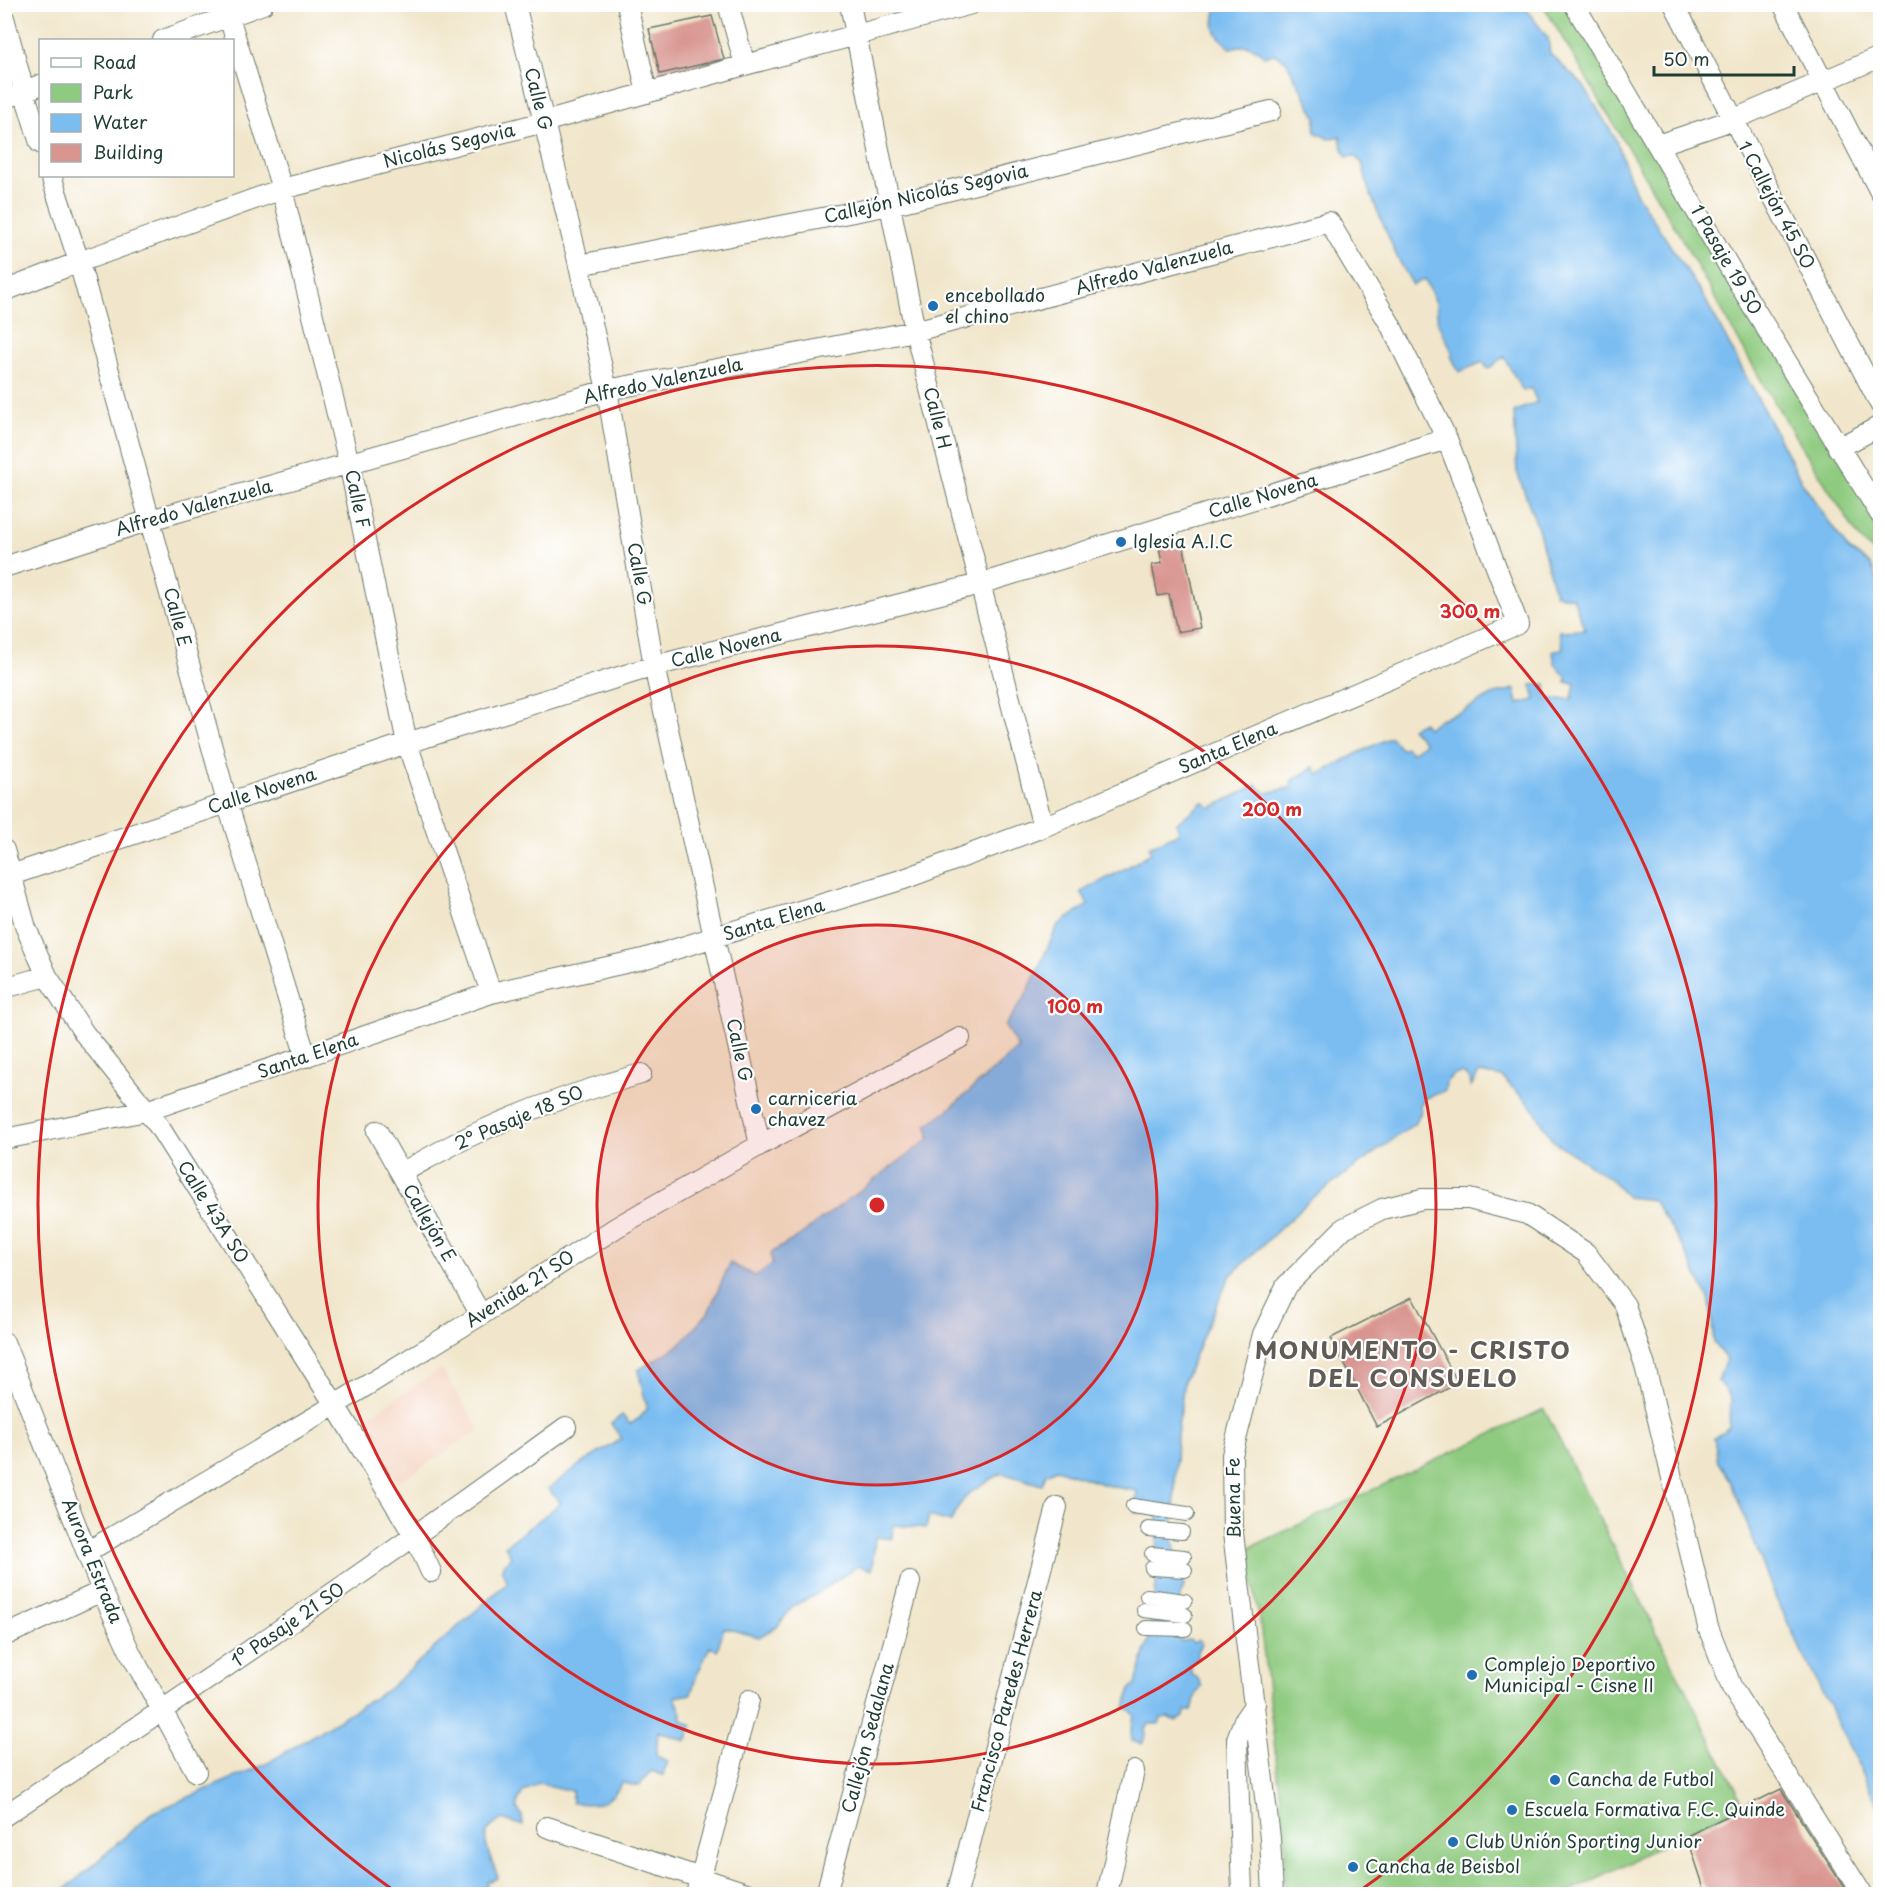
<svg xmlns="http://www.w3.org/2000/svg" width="1885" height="1899" viewBox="0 0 1885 1899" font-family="'Playpen Sans',sans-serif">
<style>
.built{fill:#f4d3c0}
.green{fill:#8eca7f;stroke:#56845a;stroke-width:1.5}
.water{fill:#7cbdf1;stroke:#4e7d92;stroke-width:1.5}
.building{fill:#d99691}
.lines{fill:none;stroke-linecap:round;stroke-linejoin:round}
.pedestrian-casing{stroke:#687869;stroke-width:16}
.minor-casing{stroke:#687869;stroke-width:22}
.pedestrian{stroke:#fff;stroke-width:14}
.minor{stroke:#fff;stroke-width:20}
.ring{fill:none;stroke:#d62828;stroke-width:3}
.poi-dot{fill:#1f6fb2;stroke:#fff;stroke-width:2}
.labels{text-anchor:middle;stroke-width:4.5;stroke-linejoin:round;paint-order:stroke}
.street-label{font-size:18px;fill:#1f3d34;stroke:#fff}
.poi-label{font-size:18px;fill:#1f3d34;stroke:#fff;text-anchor:start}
.district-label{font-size:24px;font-weight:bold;letter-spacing:1.5px;fill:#605c55;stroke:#fff}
.centre{fill:#d62828;stroke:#fff;stroke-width:3}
.ring-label{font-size:18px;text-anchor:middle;font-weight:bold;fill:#d62828;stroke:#fff;stroke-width:4.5;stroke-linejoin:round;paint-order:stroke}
</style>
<rect width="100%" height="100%" fill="#fff"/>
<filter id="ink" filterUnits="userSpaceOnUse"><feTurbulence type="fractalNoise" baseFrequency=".0167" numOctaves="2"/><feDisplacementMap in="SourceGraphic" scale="12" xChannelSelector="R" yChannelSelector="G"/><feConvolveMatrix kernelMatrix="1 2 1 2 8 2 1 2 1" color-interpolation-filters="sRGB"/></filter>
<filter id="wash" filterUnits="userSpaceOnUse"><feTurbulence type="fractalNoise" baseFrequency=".008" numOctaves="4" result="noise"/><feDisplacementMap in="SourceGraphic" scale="24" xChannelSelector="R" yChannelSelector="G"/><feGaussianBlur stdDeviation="1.35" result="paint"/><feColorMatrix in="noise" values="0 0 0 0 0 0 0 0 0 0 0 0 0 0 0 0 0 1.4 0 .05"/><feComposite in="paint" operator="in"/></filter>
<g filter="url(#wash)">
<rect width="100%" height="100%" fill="#f1e6cb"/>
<path class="built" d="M 441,1369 L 480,1430 L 397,1483 L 357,1423 Z"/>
<path class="green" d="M 1543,5 L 1569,5 L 1880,523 L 1880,557 L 1861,541 L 1766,389 L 1679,234 Z
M 1544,1409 L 1743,1804 L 1566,1894 L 1284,1894 L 1285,1835 L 1261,1631 L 1247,1549 Z"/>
<path class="water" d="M 1217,5 L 1523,5 L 1548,38 L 1550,54 L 1583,85 L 1615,138 L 1636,193 L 1705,299 L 1803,484 L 1848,549 L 1871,565 L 1880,588 L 1880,622 L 1876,623 L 1880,638 L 1880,1809 L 1776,1599 L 1731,1482 L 1718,1462 L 1714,1438 L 1729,1427 L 1731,1398 L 1718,1381 L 1726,1359 L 1714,1344 L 1710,1301 L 1683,1247 L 1653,1200 L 1627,1197 L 1612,1180 L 1552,1140 L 1534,1109 L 1502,1077 L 1479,1073 L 1471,1086 L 1470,1079 L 1462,1073 L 1453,1075 L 1446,1082 L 1445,1091 L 1425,1098 L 1420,1105 L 1421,1112 L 1414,1124 L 1310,1200 L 1230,1276 L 1204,1333 L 1184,1381 L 1177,1436 L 1173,1540 L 1184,1586 L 1180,1597 L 1177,1618 L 1178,1635 L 1181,1641 L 1190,1640 L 1193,1643 L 1199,1640 L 1202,1644 L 1197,1651 L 1197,1659 C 1191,1663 1189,1668 1192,1675 L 1197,1677 L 1202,1687 L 1196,1694 L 1192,1711 L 1185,1711 L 1184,1717 L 1176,1721 L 1167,1717 L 1161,1718 L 1159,1724 L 1149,1724 L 1145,1729 L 1146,1735 L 1142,1744 L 1132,1741 L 1131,1732 L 1135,1715 L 1125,1708 L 1131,1689 L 1136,1684 L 1150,1635 L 1157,1578 L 1158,1514 L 1135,1512 L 1137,1491 L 1109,1486 L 1056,1469 L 1046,1474 L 1042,1485 L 1002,1473 C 977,1487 962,1493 951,1522 L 929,1516 L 926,1528 L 893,1525 L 892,1539 L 875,1537 L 872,1570 L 858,1566 L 815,1595 L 793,1606 L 778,1626 L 759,1637 L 724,1628 L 717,1650 L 710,1647 L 696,1677 L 691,1694 L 675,1697 L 682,1714 L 681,1719 L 692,1726 L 686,1741 L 658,1731 L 656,1756 L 668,1761 L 663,1775 L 651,1771 L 639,1786 L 622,1783 C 606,1808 599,1804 572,1803 L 572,1791 L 539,1783 L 523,1792 L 518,1801 L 517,1808 L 522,1816 L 523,1826 L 502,1819 C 498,1822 490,1827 487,1832 C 481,1842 495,1866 498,1878 L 487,1882 L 487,1893 L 485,1894 L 60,1894 L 152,1813 L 268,1763 L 387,1690 L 508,1582 L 501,1569 L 511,1556 L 505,1546 L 561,1503 L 548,1489 L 582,1463 L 622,1439 L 611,1424 L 622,1415 L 630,1424 L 640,1418 L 647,1407 L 638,1370 L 678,1346 L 708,1313 L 730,1263 L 755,1276 L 772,1264 L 771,1253 L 799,1236 L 929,1139 L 928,1124 L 947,1111 L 1018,1048 L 1005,1026 L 1026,995 L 1058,925 L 1088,905 L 1081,892 L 1128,867 L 1151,853 L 1149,847 L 1179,833 L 1177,823 L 1203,802 L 1211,808 L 1256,785 L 1266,793 L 1293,787 L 1291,781 L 1314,767 L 1318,775 L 1352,756 L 1391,737 L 1401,749 L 1405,747 L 1412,752 L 1425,743 L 1411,728 L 1423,722 L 1427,728 L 1440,719 L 1463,711 L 1492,695 L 1515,689 L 1518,704 L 1535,700 L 1531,685 L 1546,684 L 1547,699 L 1572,699 L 1575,683 L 1566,682 L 1566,677 L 1555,664 L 1553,652 L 1563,648 L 1559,631 L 1585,630 L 1573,598 L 1555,594 L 1538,528 L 1517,472 L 1514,412 L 1537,402 L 1531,388 L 1523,391 L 1504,357 L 1488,369 L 1483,362 L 1459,372 L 1451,356 L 1453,354 L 1438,322 L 1436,303 L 1425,279 L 1413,285 L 1398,259 L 1369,191 L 1362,163 L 1355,156 L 1347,157 L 1342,147 L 1340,136 L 1329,139 L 1315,132 L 1316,117 L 1286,61 L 1274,54 L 1264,56 C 1252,44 1246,44 1230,48 C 1212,32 1212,28 1217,5 Z"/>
<g id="blocks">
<path class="building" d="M 712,16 L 724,59 L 660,74 L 649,29 Z
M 1183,543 L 1200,628 L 1177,632 L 1169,594 L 1158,596 L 1152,565 L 1162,563 L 1159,547 Z
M 1412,1297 L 1458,1383 L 1377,1427 L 1331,1338 Z
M 1781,1789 L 1848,1894 L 1706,1894 L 1687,1836 Z"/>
</g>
</g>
<g filter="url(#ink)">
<use href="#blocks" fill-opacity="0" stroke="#687869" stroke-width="1.5"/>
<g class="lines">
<g class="pedestrian-casing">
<path id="pedestrian" d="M 1133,1506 L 1187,1514
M 1148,1529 L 1182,1532
M 1152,1554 L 1184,1557
M 1152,1568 L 1185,1570
M 1147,1596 L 1185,1601
M 1144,1610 L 1185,1615
M 1146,1628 L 1185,1629"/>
</g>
<g class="minor-casing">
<path id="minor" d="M 225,4 L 282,189 L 349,463 L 407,743 L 491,993
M 515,4 L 579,265 L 607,390 L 654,666 L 760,1145
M 627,4 L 647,93
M 728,4 L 745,65
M 850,4 L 915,331 L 1043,827
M 1574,4 L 1744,292 L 1880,514
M 1674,4 L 1880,404
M 1783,4 L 1880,192
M 4,18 L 24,91 L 40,143
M 163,40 L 263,4
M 4,99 L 40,85
M 1658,145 L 1732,120 L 1880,57
M 51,176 L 79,262 L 227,802 L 306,1057
M 579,265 L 890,205 L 1271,111
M 4,291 L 79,262 L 282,189 L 544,122 L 745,65 L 971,4
M 1838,448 L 1880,426
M 4,567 L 150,520 L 607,390 L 915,331 L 1329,222 L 1390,324 L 1447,439 L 1518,624 L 1043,827 L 904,879 L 643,959 L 491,993 L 146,1111 L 4,1139
M 4,850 L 26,928 L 47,976 L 84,1033 L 158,1125 L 335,1405 L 415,1537 L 431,1572
M 11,875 L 407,743 L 654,666 L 980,584 L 1447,439
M 4,988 L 47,976
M 377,1131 L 481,1315
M 401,1173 C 427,1159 452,1144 479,1132 C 531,1108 586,1089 641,1074
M 4,1342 L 102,1591 L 131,1654 L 196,1772
M 87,1552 L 335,1405 L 481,1315 L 617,1227 L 760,1145 L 960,1038
M 4,1636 L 102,1591
M 4,1816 C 195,1690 382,1561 566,1427
M 547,1827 L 749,1894
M 696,1894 L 749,1700
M 826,1894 L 910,1582
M 957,1894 L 1057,1507
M 1107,1894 L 1134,1771
M 1242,1894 L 1237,1739 L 1244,1720 L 1255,1704
M 1273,1894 L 1270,1838 L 1233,1533 L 1232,1455 L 1263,1334 L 1286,1286 L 1344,1228 L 1382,1209 L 1422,1199 L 1469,1199 L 1527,1214 L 1586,1253 L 1625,1305 L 1645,1366 L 1708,1627 L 1732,1688 L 1862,1894"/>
</g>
<use href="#pedestrian" class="pedestrian"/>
<use href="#minor" class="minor"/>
</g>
</g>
<circle cx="877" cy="1205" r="280" fill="#d62828" fill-opacity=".12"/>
<g class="ring">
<circle cx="877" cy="1205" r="280"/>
<circle cx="877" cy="1205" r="559"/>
<path d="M396 1892A839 839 0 1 1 1358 1892"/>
</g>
<g class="poi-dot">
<circle cx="933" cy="306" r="6"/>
<circle cx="1121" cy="542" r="6"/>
<circle cx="756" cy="1109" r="6"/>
<circle cx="1472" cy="1675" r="6"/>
<circle cx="1555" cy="1780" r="6"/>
<circle cx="1512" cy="1810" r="6"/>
<circle cx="1453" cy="1842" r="6"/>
<circle cx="1353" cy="1867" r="6"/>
</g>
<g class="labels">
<g class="street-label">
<text transform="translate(538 99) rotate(76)" y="6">Calle G</text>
<text transform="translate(449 146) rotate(-14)" y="6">Nicolás Segovia</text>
<text transform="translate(926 194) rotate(-13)" y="6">Callejón Nicolás Segovia</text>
<text transform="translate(1776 205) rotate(62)" y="6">1 Callejón 45 SO</text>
<text transform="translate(1726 260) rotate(60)" y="6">1 Pasaje 19 SO</text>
<text transform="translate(1154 268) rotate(-15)" y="6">Alfredo Valenzuela</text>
<text transform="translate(663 381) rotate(-12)" y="6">Alfredo Valenzuela</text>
<text transform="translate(937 418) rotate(76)" y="6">Calle H</text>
<text transform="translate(1263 496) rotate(-17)" y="6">Calle Novena</text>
<text transform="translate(357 499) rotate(78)" y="6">Calle F</text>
<text transform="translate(194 508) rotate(-16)" y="6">Alfredo Valenzuela</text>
<text transform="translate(639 574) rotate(80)" y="6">Calle G</text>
<text transform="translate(177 617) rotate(75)" y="6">Calle E</text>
<text transform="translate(726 648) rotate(-14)" y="6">Calle Novena</text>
<text transform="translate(1228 748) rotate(-23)" y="6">Santa Elena</text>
<text transform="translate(262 791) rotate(-18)" y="6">Calle Novena</text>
<text transform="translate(774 920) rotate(-17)" y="6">Santa Elena</text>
<text transform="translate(739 1050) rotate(78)" y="6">Calle G</text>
<text transform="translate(308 1056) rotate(-19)" y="6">Santa Elena</text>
<text transform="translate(519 1118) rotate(-23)" y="6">2° Pasaje 18 SO</text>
<text transform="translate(213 1212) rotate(58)" y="6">Calle 43A SO</text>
<text transform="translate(429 1223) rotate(60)" y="6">Callejón E</text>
<text transform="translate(520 1289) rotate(-33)" y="6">Avenida 21 SO</text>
<text transform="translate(1234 1498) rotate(-91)" y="6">Buena Fe</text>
<text transform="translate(92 1561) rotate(68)" y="6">Aurora Estrada</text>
<text transform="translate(288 1625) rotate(-35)" y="6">1º Pasaje 21 SO</text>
<text transform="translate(1007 1701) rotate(-75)" y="6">Francisco Paredes Herrera</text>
<text transform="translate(868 1738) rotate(-75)" y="6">Callejón Sedalana</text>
</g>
<g class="poi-label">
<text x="945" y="302">encebollado<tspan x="945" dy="21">el chino</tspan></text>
<text x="1133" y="548">Iglesia A.I.C</text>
<text x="768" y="1105">carniceria<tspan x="768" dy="21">chavez</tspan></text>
<text x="1484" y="1671">Complejo Deportivo<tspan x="1484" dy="21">Municipal - Cisne II</tspan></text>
<text x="1567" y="1786">Cancha de Futbol</text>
<text x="1524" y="1816">Escuela Formativa F.C. Quinde</text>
<text x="1465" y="1848">Club Unión Sporting Junior</text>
<text x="1365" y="1873">Cancha de Beisbol</text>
</g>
<g class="district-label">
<text x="1413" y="1359">MONUMENTO - CRISTO<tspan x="1413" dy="28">DEL CONSUELO</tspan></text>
</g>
</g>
<circle cx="877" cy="1205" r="9" class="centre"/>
<g class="ring-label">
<text x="1470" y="618">300 m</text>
<text x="1272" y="816">200 m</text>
<text x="1075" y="1013">100 m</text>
</g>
<rect width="1885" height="1899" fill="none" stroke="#fff" stroke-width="24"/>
<rect x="39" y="39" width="195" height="138" fill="#ffffff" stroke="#a5b1ae" stroke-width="1.5"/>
<rect x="51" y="58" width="30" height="9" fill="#ffffff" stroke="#a5b1ae" stroke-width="1.5"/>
<text x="93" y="69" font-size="18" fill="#1f3d34">Road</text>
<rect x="51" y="84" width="30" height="18" fill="#8eca7f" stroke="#a5b1ae" stroke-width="1.5"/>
<text x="93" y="99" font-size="18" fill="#1f3d34">Park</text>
<rect x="51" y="114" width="30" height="18" fill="#7cbdf1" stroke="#a5b1ae" stroke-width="1.5"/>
<text x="93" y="129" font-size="18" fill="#1f3d34">Water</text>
<rect x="51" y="144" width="30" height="18" fill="#d99691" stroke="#a5b1ae" stroke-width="1.5"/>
<text x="93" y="159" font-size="18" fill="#1f3d34">Building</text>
<path d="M1654 66v9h140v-9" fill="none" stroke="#1f3d34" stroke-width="3"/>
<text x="1663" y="66" font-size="18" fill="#1f3d34" stroke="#ffffff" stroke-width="4.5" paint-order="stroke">50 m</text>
</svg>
